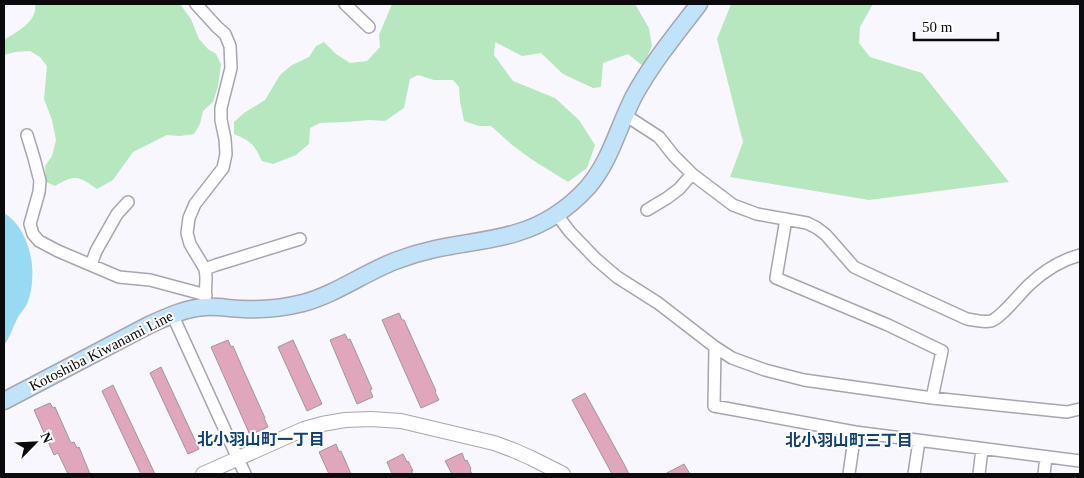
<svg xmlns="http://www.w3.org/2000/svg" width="1084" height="478" viewBox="0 0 1084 478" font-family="'Times New Roman','Noto Sans JP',serif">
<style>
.green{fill:#b7e7be}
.water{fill:#98daf3}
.building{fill:#e0a6bc;stroke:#a1969a}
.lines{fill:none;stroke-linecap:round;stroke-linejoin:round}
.minor-casing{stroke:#a7a6b0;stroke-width:14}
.tertiary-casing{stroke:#a7a6b0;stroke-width:16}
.secondary-casing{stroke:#a7a6b0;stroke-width:19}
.minor{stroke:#fff;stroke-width:11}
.tertiary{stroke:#fff;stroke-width:14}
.secondary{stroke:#c1e3f9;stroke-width:16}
.labels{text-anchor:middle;stroke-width:4;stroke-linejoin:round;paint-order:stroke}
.street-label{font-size:15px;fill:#0b0b0e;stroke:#fff}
.neighbourhood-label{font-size:16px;font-weight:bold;fill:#104173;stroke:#fff}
</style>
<rect width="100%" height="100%" fill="#f7f7fd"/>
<path class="green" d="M 35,4 L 180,4 L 191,19 L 199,39 L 208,49 L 216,54 L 221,64 L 218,87 L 213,102 L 203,111 L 200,124 L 194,134 L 180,136 L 167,135 L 133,152 L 113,180 L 97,189 C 78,176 76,174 55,186 L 46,182 L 45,166 L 52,156 L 56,140 L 52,120 L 44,99 L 47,66 L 40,57 L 30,51 L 15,52 L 4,55 L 4,40 C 16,32 38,22 35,4 Z
M 392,4 L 635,4 L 649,28 L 652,46 L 643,66 L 628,54 L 603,63 L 601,87 L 593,88 L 563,74 L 541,53 L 522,56 L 495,42 L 494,55 L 513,81 L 555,98 L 579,120 L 595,145 L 587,168 L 568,182 L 531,159 L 511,144 L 491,126 L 479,126 L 464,121 L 460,102 L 459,87 L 453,80 L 434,80 L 418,75 L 410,79 L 404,108 L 385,121 L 370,120 L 346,122 L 320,123 L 310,128 L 309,144 L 296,155 L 273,164 L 262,161 C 253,143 252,142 234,134 L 234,122 L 244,113 L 265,100 L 280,75 L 292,65 L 309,57 L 316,46 L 324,42 L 336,54 L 350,63 L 367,61 L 380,47 L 379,35 Z
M 731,4 L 873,4 L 860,27 L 859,43 L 870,57 L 922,73 L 1009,182 L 869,200 L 730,177 L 743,142 L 717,39 Z"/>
<path class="water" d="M 4,213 C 31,229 39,275 27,304 C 25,308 21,312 18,317 C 14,325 11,333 7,341 L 4,345 Z"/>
<path class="building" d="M 399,313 L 402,320 L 404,320 L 413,340 L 436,391 L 435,392 L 439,400 L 421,408 L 382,320 Z
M 345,334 L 348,340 L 350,339 L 372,389 L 370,390 L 373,397 L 357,404 L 330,340 Z
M 228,340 L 231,347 L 233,346 L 242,367 L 265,418 L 264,418 L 268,427 L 250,435 L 211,347 Z
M 293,340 L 322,404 L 307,411 L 278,347 Z
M 161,367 L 199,449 L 188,454 L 150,373 Z
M 113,385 L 155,474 L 141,474 L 102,391 Z
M 585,393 L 624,464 L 629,474 L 612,474 L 572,400 Z
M 50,403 L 53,408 L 55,407 L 71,443 L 74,442 L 77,448 L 79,447 L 90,474 L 68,474 L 58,453 L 54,455 L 34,410 Z
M 336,444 L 339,452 L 341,451 L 351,474 L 329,474 L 319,452 Z
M 462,453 L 465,461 L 467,460 L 471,469 L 470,470 L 472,474 L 452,474 L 445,461 Z
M 403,454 L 407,462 L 408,461 L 413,471 L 411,471 L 413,474 L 392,474 L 387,462 Z
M 684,464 L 690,474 L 665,474 Z"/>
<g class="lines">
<g class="minor-casing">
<path id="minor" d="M 196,4 L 217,27 L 225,34 L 230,46 L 231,68 L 221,108 L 221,120 L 225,139 L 226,154 L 223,168 L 195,204 L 189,218 L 187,233 L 190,244 L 205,269 L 206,277 L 205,307
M 345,4 L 369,27
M 625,115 L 659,137 L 674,156 L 692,174 L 733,205 L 757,214 L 807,223 L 817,228 L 826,235 L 854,267 L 871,275 L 967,319 C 975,320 983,323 991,321 C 1001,318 1021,292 1030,284 C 1044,271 1062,260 1080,255
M 27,135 L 34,158 L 40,181 L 39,192 L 30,224 L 33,234 L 39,241 L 58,251 L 119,277 L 150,280 L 206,295
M 647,210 L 667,198 L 679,189 L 692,174
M 557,215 L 570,232 L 596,259 L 617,277 L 658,303 L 715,347 L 732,358 L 765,370 L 804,380 L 932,398 L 1067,412 L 1080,409
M 786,219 L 776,278 L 888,325 L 942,351 L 932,398
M 91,265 L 96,251 L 117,214 L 128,202
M 205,269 L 216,265 L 300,239
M 172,314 L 245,474
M 715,347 L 714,406 L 855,432 L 1080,461
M 849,474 L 855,432
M 914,474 L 919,441
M 979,474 L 982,449
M 1044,474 L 1046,457"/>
</g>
<g class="tertiary-casing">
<path id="tertiary" d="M 203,474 L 304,429 L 322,424 L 345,420 L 371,419 L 401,421 L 494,443 L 513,450 L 531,458 L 563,474"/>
</g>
<g class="secondary-casing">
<path id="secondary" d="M 4,401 L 149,325 C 167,317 185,308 206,307 C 218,306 231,309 243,309 C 263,310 283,308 303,303 C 336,294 364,273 395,261 C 408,256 421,252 435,249 C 462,243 490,241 516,233 C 544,225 569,208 588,187 C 611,160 618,127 634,96 C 652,63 676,34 699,4"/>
</g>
<use href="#minor" class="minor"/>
<use href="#tertiary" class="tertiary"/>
<use href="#secondary" class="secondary"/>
</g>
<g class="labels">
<g class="street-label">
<text transform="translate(101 351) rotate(-27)" y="5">Kotoshiba Kiwanami Line</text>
</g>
<g class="neighbourhood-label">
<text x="261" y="445">北小羽山町一丁目</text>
<text x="849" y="446">北小羽山町三丁目</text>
</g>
</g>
<rect width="1084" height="478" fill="none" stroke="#0b0b0e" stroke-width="10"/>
<g transform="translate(35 443) rotate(66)" stroke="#ffffff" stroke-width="4" paint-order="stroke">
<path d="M0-4L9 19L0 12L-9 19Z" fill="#0b0b0e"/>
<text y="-8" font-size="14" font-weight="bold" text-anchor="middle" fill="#0b0b0e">N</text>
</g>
<path d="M914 32v8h84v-8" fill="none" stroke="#0b0b0e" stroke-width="2.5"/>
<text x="922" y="32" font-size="15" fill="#0b0b0e" stroke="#ffffff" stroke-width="4" paint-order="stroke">50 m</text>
</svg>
